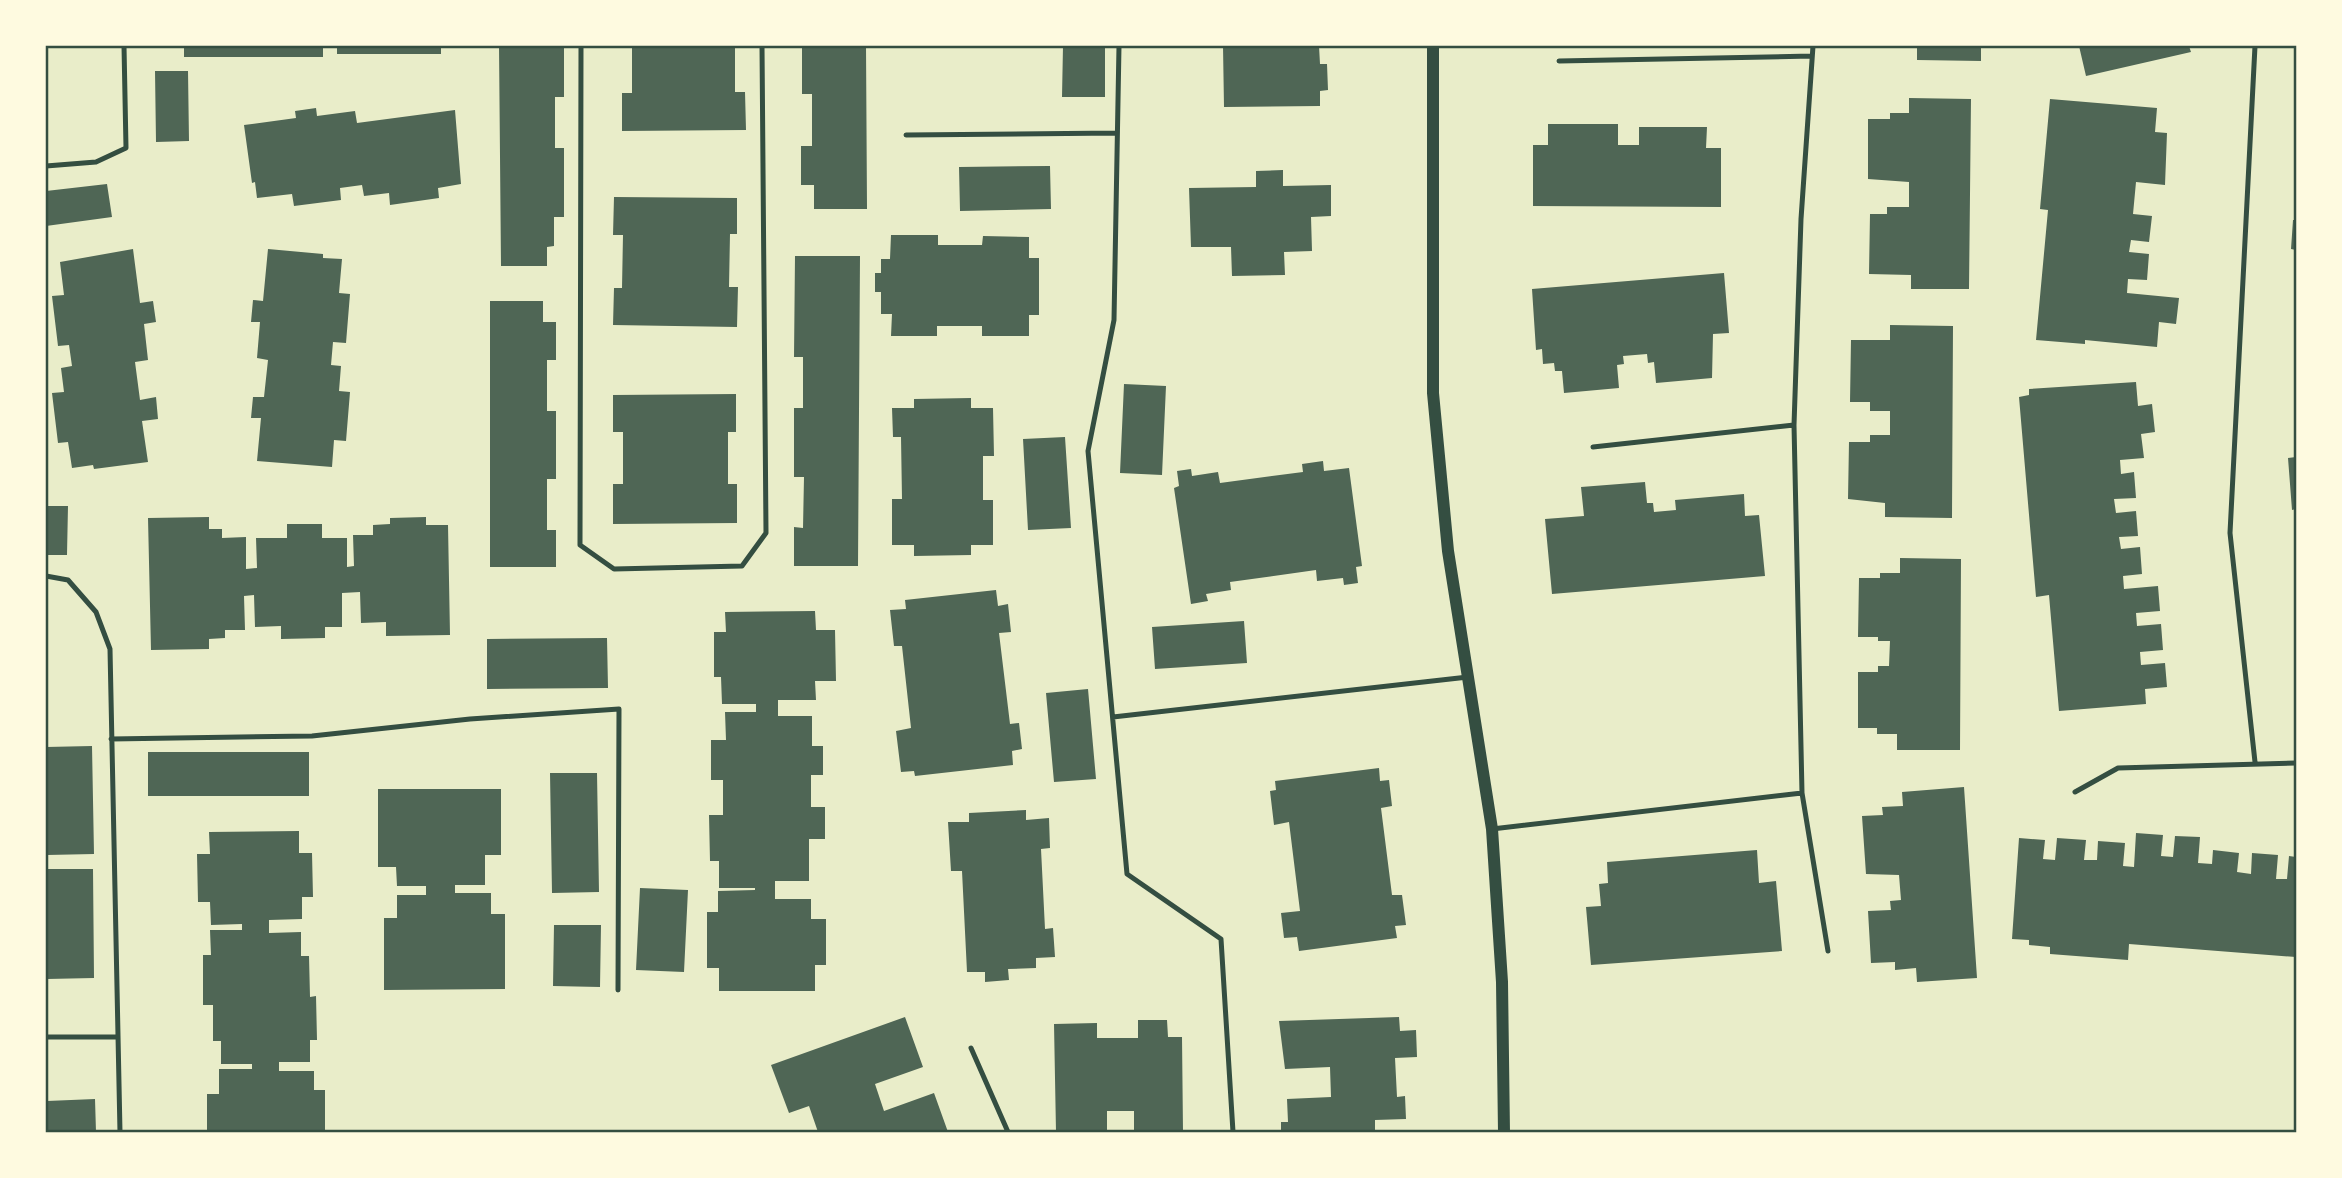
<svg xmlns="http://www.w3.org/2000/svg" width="2342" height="1178" viewBox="0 0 2342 1178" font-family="Roboto,sans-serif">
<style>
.building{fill:#4f6655}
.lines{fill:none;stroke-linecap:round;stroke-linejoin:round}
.service{stroke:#344e41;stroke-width:5}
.tertiary{stroke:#344e41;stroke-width:12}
.neatline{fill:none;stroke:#344e41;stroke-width:2.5}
</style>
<rect width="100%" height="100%" fill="#e9edc9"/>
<path class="building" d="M 184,46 L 323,46 L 323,57 L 184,57 Z
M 337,46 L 441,46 L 441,54 L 337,54 Z
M 499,46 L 564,46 L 564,97 L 555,97 L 555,148 L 564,148 L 564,217 L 554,217 L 554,246 L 547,247 L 547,266 L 501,266 Z
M 632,46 L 735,46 L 735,92 L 745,92 L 746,130 L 622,131 L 622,93 L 632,93 Z
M 802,46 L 866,46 L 867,209 L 814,209 L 814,185 L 801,185 L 801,146 L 812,146 L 812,94 L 802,94 Z
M 1063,46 L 1105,46 L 1105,97 L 1062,97 Z
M 1223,46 L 1319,46 L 1320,64 L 1327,64 L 1328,90 L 1320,91 L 1320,106 L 1224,107 Z
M 1917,46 L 1981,46 L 1981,61 L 1917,60 Z
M 2079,46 L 2189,46 L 2191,52 L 2086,76 Z
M 155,71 L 188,71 L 189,141 L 156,142 Z
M 1909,98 L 1971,99 L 1969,289 L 1911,289 L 1911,275 L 1869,274 L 1870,214 L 1887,214 L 1887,207 L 1909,207 L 1909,182 L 1868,179 L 1868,119 L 1890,119 L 1890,113 L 1909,113 Z
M 2050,99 L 2157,108 L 2155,132 L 2167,133 L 2165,185 L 2136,182 L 2133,214 L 2152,216 L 2149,242 L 2131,240 L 2129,252 L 2149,254 L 2147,280 L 2128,279 L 2127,293 L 2179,298 L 2176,324 L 2159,322 L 2157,347 L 2085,340 L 2085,344 L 2036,340 L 2048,210 L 2040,209 Z
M 316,108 L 317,116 L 355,111 L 357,123 L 455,110 L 461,184 L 438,188 L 439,198 L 390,205 L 389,193 L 364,196 L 362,185 L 340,188 L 341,200 L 294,206 L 292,194 L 257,198 L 255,182 L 252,183 L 244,125 L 296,118 L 295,111 Z
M 1548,124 L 1618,124 L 1618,145 L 1639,145 L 1639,127 L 1707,127 L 1706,148 L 1721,148 L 1721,207 L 1533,206 L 1533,145 L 1548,145 Z
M 1050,166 L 1051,209 L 960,211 L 959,167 Z
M 1283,170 L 1283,186 L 1331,185 L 1331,216 L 1311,217 L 1312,251 L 1284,252 L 1285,275 L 1232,276 L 1231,247 L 1191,247 L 1189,188 L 1256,187 L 1256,171 Z
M 107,184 L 112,217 L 46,226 L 46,191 Z
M 614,197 L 737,198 L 737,234 L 730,234 L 729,287 L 738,287 L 737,327 L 613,325 L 614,288 L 622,288 L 623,235 L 613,235 Z
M 2293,220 L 2296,220 L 2296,250 L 2291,249 Z
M 891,235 L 938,235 L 938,245 L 982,245 L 983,236 L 1029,237 L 1029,258 L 1039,258 L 1039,315 L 1029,315 L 1029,336 L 982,336 L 982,326 L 937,326 L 937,336 L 891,336 L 892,314 L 881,314 L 881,292 L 875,292 L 875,273 L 881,273 L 881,259 L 890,259 Z
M 133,249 L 140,303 L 153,301 L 156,322 L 144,324 L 148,360 L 135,362 L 140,400 L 156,397 L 158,419 L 142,421 L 148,462 L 94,469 L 93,465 L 72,468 L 68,442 L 58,443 L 52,393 L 64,392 L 61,368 L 72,366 L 69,345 L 58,346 L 52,296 L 64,295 L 60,262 Z
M 268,249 L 323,254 L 323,258 L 342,259 L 339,293 L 350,294 L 346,343 L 333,342 L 331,365 L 341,366 L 339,391 L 350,392 L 346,441 L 334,440 L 332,467 L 257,461 L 261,418 L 251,418 L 253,397 L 264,397 L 268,360 L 257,358 L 260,322 L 251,322 L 253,300 L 263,301 Z
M 795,256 L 860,256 L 858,566 L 794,566 L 794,527 L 803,528 L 804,477 L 794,477 L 794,408 L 803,408 L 803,357 L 794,357 Z
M 1724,273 L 1729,333 L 1713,334 L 1712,378 L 1656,383 L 1654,362 L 1648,363 L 1647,354 L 1623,356 L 1624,364 L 1617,365 L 1619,388 L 1564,393 L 1562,371 L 1555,371 L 1554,363 L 1543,364 L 1542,349 L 1536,350 L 1532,289 Z
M 490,301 L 543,301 L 543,322 L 556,322 L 556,360 L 547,360 L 547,411 L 556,411 L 556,479 L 547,479 L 547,530 L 556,530 L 556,567 L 490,567 Z
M 1890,325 L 1953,326 L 1952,518 L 1885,517 L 1885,503 L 1848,499 L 1849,442 L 1870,442 L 1870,435 L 1890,435 L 1890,411 L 1870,411 L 1870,402 L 1850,402 L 1851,340 L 1890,340 Z
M 2136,382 L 2138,406 L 2152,404 L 2155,432 L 2141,434 L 2144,458 L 2120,460 L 2121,474 L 2134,472 L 2136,498 L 2114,499 L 2116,513 L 2136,511 L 2138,536 L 2119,537 L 2121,549 L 2140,547 L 2142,574 L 2123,576 L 2124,589 L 2158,586 L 2160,611 L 2136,613 L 2137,626 L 2161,624 L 2163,650 L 2140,652 L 2141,665 L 2165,663 L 2167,687 L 2145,689 L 2146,704 L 2059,711 L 2049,595 L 2036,597 L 2019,397 L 2029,395 L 2029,389 Z
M 1124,384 L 1166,386 L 1162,475 L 1120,473 Z
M 736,394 L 736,432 L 728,432 L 728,484 L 737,484 L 737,523 L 613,524 L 613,484 L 623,484 L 623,432 L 613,432 L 613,395 Z
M 971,398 L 971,408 L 993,408 L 994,456 L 983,456 L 983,500 L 993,500 L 993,545 L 971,545 L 971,555 L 914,556 L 914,545 L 892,545 L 892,499 L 902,499 L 901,437 L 893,437 L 892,408 L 914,408 L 914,399 Z
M 1065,437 L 1071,528 L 1028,530 L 1023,439 Z
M 2296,457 L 2296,509 L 2292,510 L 2288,458 Z
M 1323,461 L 1324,471 L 1349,468 L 1362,566 L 1356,567 L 1358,583 L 1344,585 L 1343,578 L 1317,581 L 1316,570 L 1230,582 L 1231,590 L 1206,594 L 1208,601 L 1191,604 L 1174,488 L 1179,486 L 1177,471 L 1191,469 L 1192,476 L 1218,472 L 1220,483 L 1303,472 L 1302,464 Z
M 1645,482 L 1647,503 L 1653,503 L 1654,512 L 1676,510 L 1675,500 L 1744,494 L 1745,516 L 1759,515 L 1765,576 L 1552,594 L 1545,519 L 1584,516 L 1581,487 Z
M 46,506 L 68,506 L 67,555 L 46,555 Z
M 209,517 L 209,529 L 222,529 L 222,538 L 246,537 L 246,569 L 257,568 L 256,538 L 287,538 L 287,524 L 322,524 L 322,538 L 347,538 L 347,567 L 354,566 L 353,535 L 373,535 L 373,525 L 390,524 L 390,518 L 426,517 L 426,525 L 448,525 L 450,635 L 386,636 L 386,622 L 361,623 L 360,592 L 342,593 L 342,627 L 325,627 L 325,638 L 281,639 L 281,626 L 255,627 L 254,595 L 244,596 L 245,630 L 225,630 L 225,638 L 209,639 L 209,649 L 151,650 L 148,518 Z
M 1900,558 L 1961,559 L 1960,750 L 1897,750 L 1897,734 L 1877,734 L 1877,728 L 1858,728 L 1858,672 L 1878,672 L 1878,666 L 1889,666 L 1890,641 L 1878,641 L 1878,637 L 1858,637 L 1859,578 L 1880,578 L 1880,573 L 1900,573 Z
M 996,590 L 998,606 L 1008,604 L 1011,632 L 999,633 L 1010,724 L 1019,723 L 1022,749 L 1012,751 L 1013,765 L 915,776 L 914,771 L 901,772 L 896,731 L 911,728 L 902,646 L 894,646 L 890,610 L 906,609 L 905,600 Z
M 815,611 L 816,630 L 835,630 L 836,681 L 815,681 L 816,700 L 778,700 L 778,716 L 812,716 L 812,746 L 823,746 L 823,775 L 811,775 L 811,807 L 825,807 L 825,839 L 809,839 L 809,881 L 775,881 L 775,899 L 811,899 L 811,919 L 826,919 L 826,965 L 815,965 L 815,991 L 719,991 L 719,968 L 707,968 L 707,912 L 718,912 L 718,891 L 755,890 L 755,888 L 719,888 L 719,861 L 710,861 L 709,815 L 723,815 L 723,780 L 711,780 L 711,740 L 726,740 L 725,712 L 756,712 L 756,704 L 722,704 L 721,677 L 714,677 L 714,632 L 726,632 L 725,612 Z
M 1244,621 L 1247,663 L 1155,669 L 1152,627 Z
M 607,638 L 608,688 L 487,689 L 487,639 Z
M 1088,689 L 1096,779 L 1054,782 L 1046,693 Z
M 92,746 L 94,854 L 47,855 L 46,747 Z
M 148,752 L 309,752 L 309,796 L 148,796 Z
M 1379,768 L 1380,781 L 1389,780 L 1392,806 L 1381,808 L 1392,895 L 1402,895 L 1406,925 L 1395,926 L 1397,938 L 1299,951 L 1297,937 L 1284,938 L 1281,913 L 1300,911 L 1289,822 L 1274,825 L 1270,791 L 1276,790 L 1275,781 Z
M 550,773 L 597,773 L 599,892 L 552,893 Z
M 1964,787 L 1977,978 L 1917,982 L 1916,968 L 1895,970 L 1895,962 L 1871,963 L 1868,911 L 1891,910 L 1890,901 L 1901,900 L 1899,875 L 1866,874 L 1862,816 L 1883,815 L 1882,807 L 1903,806 L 1902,792 Z
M 378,789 L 501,789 L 501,855 L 485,855 L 485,885 L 455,885 L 455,893 L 491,893 L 491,914 L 505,914 L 505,989 L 384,990 L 384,918 L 397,918 L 397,895 L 426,895 L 426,886 L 397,886 L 396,867 L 378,867 Z
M 1026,810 L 1026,820 L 1049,818 L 1050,848 L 1041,849 L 1045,929 L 1053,928 L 1055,957 L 1036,958 L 1036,968 L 1008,969 L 1009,980 L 985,982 L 985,972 L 967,972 L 962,871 L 951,871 L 948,822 L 969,822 L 969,813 Z
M 299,831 L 299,853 L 312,853 L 313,897 L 302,897 L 302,919 L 269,920 L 269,933 L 301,932 L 301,956 L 309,956 L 310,997 L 316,996 L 317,1040 L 310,1040 L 310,1062 L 279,1062 L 279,1071 L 314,1071 L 314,1090 L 325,1090 L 325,1132 L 207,1132 L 207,1094 L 219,1094 L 219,1069 L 252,1069 L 252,1064 L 221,1064 L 221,1041 L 213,1041 L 213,1005 L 203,1005 L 203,955 L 211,955 L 210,930 L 242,930 L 242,924 L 211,925 L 210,902 L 198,902 L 197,854 L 210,854 L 209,832 Z
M 2136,833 L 2163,835 L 2161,856 L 2173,857 L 2175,836 L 2200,837 L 2198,863 L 2212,864 L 2213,850 L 2239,853 L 2237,872 L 2251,874 L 2252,853 L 2278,855 L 2276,879 L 2287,879 L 2289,856 L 2296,857 L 2296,957 L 2129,944 L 2128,960 L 2050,954 L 2050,947 L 2029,945 L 2029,940 L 2012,939 L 2019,838 L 2045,840 L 2043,859 L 2055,860 L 2057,838 L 2086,840 L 2084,860 L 2097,860 L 2098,841 L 2125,843 L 2123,866 L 2134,867 Z
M 1757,850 L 1759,883 L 1776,881 L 1782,951 L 1591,965 L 1586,907 L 1601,906 L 1599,884 L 1608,883 L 1607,862 Z
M 46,869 L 93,869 L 94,978 L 47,979 Z
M 640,888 L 688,890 L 684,972 L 636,970 Z
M 554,925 L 601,925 L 600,987 L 553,986 Z
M 905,1017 L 923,1067 L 875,1084 L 884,1111 L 934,1093 L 948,1132 L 818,1132 L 809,1106 L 789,1113 L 771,1065 Z
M 1399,1017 L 1400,1031 L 1416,1030 L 1417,1057 L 1395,1058 L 1397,1097 L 1405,1096 L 1406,1119 L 1375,1120 L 1375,1132 L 1281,1132 L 1281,1122 L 1288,1122 L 1287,1099 L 1331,1097 L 1330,1067 L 1285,1069 L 1279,1021 Z
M 1138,1020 L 1167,1020 L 1168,1037 L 1182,1037 L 1183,1132 L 1134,1132 L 1134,1111 L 1107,1111 L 1107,1132 L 1056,1132 L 1054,1024 L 1097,1023 L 1097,1038 L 1138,1038 Z
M 95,1099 L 96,1132 L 48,1132 L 47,1101 Z"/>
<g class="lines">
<path class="service" d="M 581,46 L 580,545 L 614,569 L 742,566 L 766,533 L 762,46
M 1119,46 L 1114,320 L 1088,451 L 1127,874 L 1221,939 L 1233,1132
M 1813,46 L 1801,219 L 1794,425 L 1802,793 L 1828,951
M 2255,46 L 2230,533 L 2255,762
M 1559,61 L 1812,56
M 906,135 L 1117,133
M 46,166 L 96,162 L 126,148 L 124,46
M 1593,447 L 1794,425
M 46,576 L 68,580 L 96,612 L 110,649 L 120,1132
M 1113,717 L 1468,677
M 111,739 L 312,736 L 470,719 L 619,709 L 618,990
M 2075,792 L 2118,768 L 2296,763
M 1492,829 L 1802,793
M 46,1037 L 117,1037
M 971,1048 L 1008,1132"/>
<path class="tertiary" d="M 1433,46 L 1433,393 L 1448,551 L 1492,829 L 1502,982 L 1504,1132"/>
</g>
<rect width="2342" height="1178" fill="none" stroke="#fefae0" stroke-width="94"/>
<rect x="47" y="47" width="2248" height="1084" class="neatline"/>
</svg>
